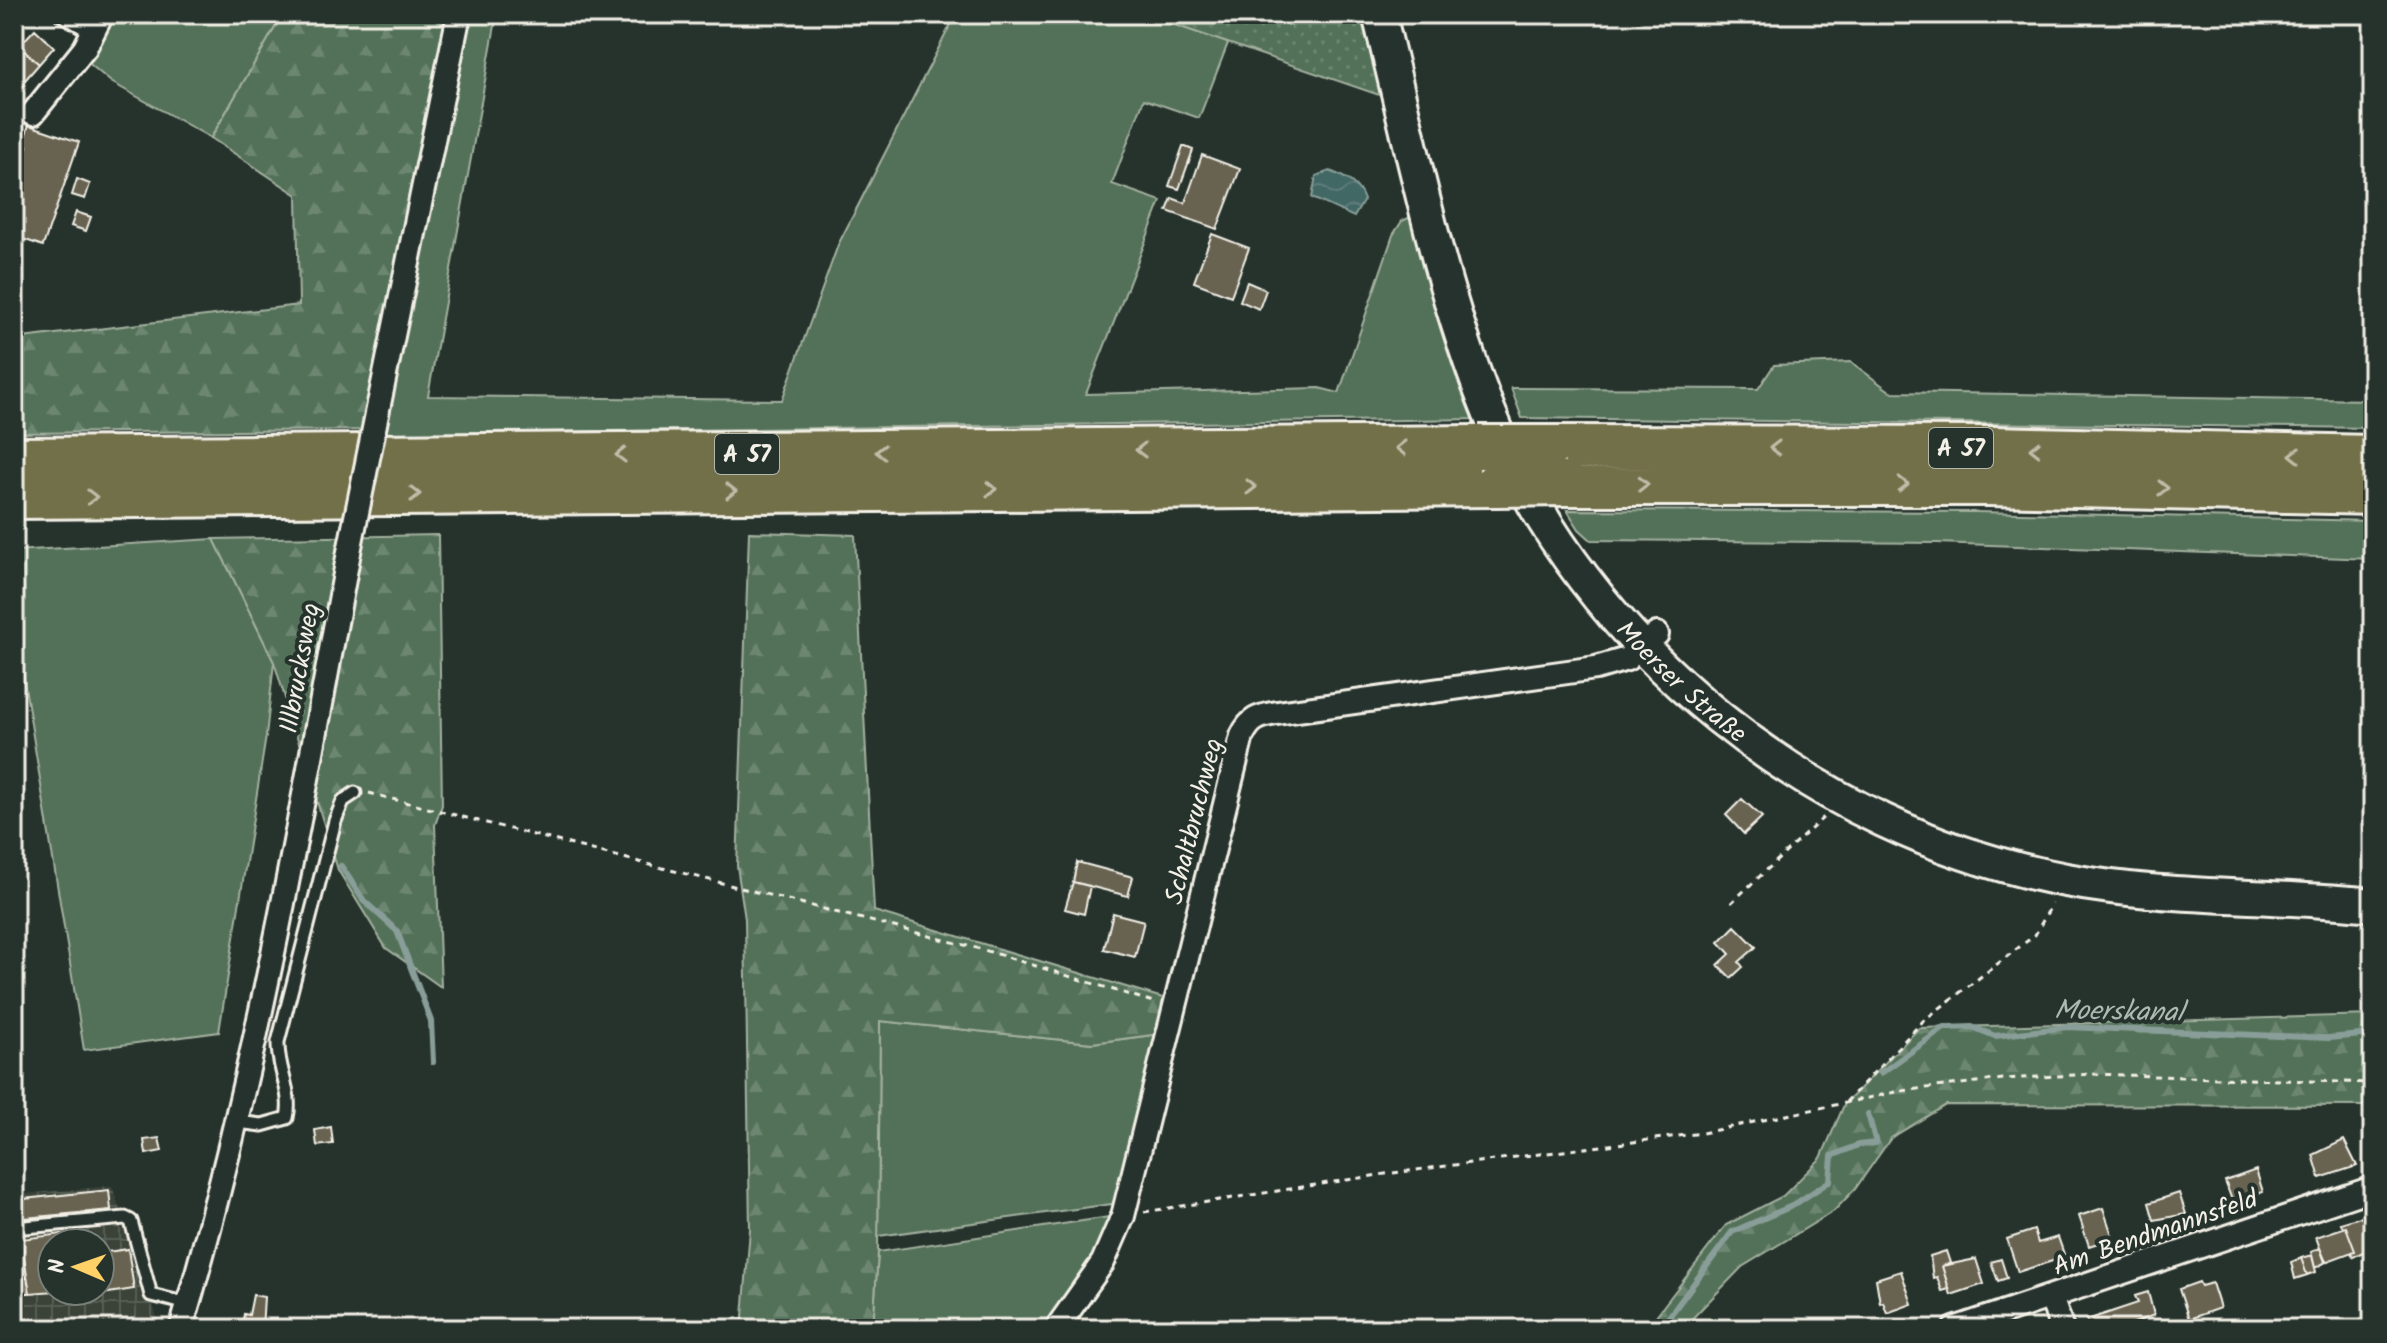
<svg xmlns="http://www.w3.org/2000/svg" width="2387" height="1343" viewBox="0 0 2387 1343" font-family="Kalam,sans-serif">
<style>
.industrial{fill:url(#industrial-grid);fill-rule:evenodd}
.green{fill:#537159;stroke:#a4b1a0;stroke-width:2}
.forest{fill:url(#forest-firs);stroke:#a4b1a0;stroke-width:2}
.garden{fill:url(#garden-dots);stroke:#a4b1a0;stroke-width:2}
.water{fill:url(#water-waves);stroke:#899e99;stroke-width:2}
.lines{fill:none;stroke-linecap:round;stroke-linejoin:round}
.stream{stroke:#899e99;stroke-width:6}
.building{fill:#686451;stroke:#f4f1e8;stroke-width:2}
.lane-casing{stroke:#f4f1e8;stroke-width:17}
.street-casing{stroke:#f4f1e8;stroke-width:28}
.secondary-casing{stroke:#f4f1e8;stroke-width:38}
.highway-casing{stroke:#f4f1e8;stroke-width:48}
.path{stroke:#f4f1e8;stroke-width:3;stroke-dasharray:6 6;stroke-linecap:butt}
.lane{stroke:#26332d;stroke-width:11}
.street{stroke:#26332d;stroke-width:22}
.secondary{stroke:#26332d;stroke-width:32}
.highway{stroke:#726f4a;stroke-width:42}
.street-bridge-casing{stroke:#f4f1e8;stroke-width:28;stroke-linecap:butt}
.highway-bridge-casing{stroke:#f4f1e8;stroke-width:48;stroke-linecap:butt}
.street-bridge{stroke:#26332d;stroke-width:22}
.highway-bridge{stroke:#726f4a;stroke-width:42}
.oneway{stroke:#c0bda9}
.labels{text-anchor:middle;stroke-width:8;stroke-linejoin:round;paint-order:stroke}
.shield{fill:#26332d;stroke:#b6b8b0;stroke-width:2}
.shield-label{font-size:24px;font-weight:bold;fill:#f4f1e8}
.street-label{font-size:26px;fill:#f4f1e8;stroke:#26332d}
.water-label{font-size:28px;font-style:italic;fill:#adbab4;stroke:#26332d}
</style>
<defs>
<pattern id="industrial-grid" width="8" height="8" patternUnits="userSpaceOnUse" patternTransform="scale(2)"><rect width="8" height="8" fill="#3a4238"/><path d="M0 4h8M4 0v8" fill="none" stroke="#575e55"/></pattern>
<pattern id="forest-firs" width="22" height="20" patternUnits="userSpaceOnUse" patternTransform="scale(2)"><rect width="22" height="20" fill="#537159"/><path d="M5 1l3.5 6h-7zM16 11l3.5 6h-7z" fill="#6c8671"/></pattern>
<pattern id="garden-dots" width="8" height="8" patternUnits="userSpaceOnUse" patternTransform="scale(2)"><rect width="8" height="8" fill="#537159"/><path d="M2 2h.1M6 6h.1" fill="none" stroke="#6c8671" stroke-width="1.8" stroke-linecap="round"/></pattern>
<pattern id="water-waves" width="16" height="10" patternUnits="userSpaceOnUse" patternTransform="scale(2)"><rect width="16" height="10" fill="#426765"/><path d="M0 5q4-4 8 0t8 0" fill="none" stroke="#5e7d7b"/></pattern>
</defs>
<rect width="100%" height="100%" fill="#26332d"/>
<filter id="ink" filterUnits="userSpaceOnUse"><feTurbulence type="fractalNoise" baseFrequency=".0125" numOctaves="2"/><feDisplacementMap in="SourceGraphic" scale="16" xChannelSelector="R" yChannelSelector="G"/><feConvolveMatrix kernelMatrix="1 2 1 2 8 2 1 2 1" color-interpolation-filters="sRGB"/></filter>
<g filter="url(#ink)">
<path class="industrial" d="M 112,1186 L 161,1329 L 14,1329 L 14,1195 ZM 52,1243 L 100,1243 L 100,1291 L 52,1291 Z"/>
<path class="green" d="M 107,14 L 283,14 L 211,138 L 111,82 L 85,60 Z
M 469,14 L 497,14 L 428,396 L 782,400 L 838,245 L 956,14 L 1143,14 L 1228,43 L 1199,118 L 1144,99 L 1112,184 L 1161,201 L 1086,394 L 1319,388 L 1339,393 L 1393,235 L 1402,221 L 1413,216 L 1478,419 L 386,434 Z
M 1851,362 L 1891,392 L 2373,400 L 2373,428 L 1522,418 L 1511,388 L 1758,389 L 1774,365 Z
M 1567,510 L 1975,512 L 2373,521 L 2373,559 L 1937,543 L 1591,540 L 1579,529 Z
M 214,539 L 274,662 L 266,736 L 219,1032 L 84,1050 L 14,619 L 14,551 Z
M 880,1021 L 1092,1043 L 1160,1034 L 1119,1203 L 878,1236 Z
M 1109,1217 L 1098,1251 L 1049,1329 L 873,1329 L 878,1252 Z"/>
<path class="forest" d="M 283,14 L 449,14 L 363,430 L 14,433 L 14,339 L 299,305 L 297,195 L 211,138 Z
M 749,532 L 855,535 L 874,911 L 1166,999 L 1160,1034 L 1092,1043 L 880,1021 L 878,1252 L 873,1329 L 742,1329 L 750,1229 L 745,919 L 737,866 Z
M 438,535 L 442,805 L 435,825 L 441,987 L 386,948 L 338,870 L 274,662 L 214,539 Z
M 2373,1015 L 2373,1106 L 1946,1105 L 1891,1138 L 1855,1189 L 1834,1211 L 1742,1267 L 1682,1329 L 1646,1329 L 1726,1225 L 1783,1196 L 1821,1158 L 1844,1105 L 1919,1028 Z"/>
<path class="garden" d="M 1143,14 L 1360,14 L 1382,96 Z"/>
<path class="water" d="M 1330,171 C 1345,177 1359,184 1364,200 L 1354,217 L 1312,198 L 1316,176 Z"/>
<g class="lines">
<path class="stream" d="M 341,866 L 364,901 L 397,931 L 431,1021 L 433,1062
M 1881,1073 L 1944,1028 L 1972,1027 L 1995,1036 L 2067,1027 L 2328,1038 L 2373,1034
M 1660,1329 L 1732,1232 L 1792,1206 L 1830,1181 L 1832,1156 L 1858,1145 L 1876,1143 L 1868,1114"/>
</g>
<path class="building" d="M 35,29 L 54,47 L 39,64 L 19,46 Z
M 19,46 L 39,64 L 19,87 L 14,82 L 14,52 Z
M 29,125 L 79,142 L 43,246 L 14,236 L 14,184 L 27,146 L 22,145 Z
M 1183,146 L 1193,150 L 1179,189 L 1169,186 Z
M 1202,155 L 1240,169 L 1217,229 L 1167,211 L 1172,198 L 1185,203 Z
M 77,179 L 90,184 L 85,199 L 72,195 Z
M 76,212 L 91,217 L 86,231 L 71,226 Z
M 1212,234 L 1249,248 L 1231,296 L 1194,282 Z
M 1247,282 L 1266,290 L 1259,309 L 1240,301 Z
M 1742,799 L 1762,817 L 1744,834 L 1726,815 Z
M 1077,862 L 1133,877 L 1128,896 L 1073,882 Z
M 1073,882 L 1090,886 L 1084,914 L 1065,909 Z
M 1113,913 L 1144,921 L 1135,957 L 1104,949 Z
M 1735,926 L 1756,947 L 1739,962 L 1743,967 L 1731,978 L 1718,965 L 1730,954 L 1719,942 Z
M 331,1127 L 333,1144 L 317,1146 L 315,1130 Z
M 159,1138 L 162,1151 L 146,1154 L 144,1140 Z
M 2344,1140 L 2357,1166 L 2320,1178 L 2313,1155 Z
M 2256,1170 L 2263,1192 L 2233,1203 L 2225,1181 Z
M 109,1190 L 111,1210 L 14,1219 L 14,1200 Z
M 2179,1193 L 2186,1214 L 2154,1220 L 2149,1203 Z
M 2103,1208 L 2113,1238 L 2089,1246 L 2079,1216 Z
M 2360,1217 L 2364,1219 L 2373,1247 L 2353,1257 L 2351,1252 L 2355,1251 L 2346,1227 L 2343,1228 L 2341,1223 Z
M 2346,1227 L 2355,1251 L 2325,1262 L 2316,1237 Z
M 2034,1230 L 2038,1243 L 2058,1237 L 2065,1257 L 2018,1272 L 2007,1239 Z
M 78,1232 L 79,1243 L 52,1243 L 55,1291 L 30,1293 L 21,1239 Z
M 21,1240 L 27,1277 L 16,1279 L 14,1241 Z
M 2320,1248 L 2326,1262 L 2315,1268 L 2311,1252 Z
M 128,1249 L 134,1289 L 102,1294 L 100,1253 Z
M 1946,1251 L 1950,1263 L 1942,1266 L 1949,1289 L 1942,1291 L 1937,1277 L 1933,1278 L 1930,1256 Z
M 2312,1255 L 2316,1272 L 2307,1275 L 2301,1258 Z
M 2301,1258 L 2307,1275 L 2295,1279 L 2291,1262 Z
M 1976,1259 L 1984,1284 L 1951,1295 L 1942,1266 Z
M 2001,1259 L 2007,1278 L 1998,1281 L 1991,1262 Z
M 14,1262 L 16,1279 L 27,1277 L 30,1293 L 14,1293 Z
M 1901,1271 L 1912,1304 L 1887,1313 L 1883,1302 L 1880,1303 L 1876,1279 Z
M 2199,1282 L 2201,1286 L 2212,1283 L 2220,1308 L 2189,1319 L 2179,1289 Z
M 2148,1292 L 2154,1315 L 2119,1329 L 2090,1329 L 2087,1320 L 2138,1303 L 2135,1296 Z
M 253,1295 L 264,1297 L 262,1329 L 232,1329 L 233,1323 L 242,1325 L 244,1314 L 249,1315 Z"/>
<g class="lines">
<g class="lane-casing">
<path id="lane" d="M 60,14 L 93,33
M 237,1122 L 262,1125 L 287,1118 C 293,1092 277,1069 278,1042 L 335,821 L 343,801 L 355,793
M 14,1228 L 125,1218 L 131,1221 L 151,1295 L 188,1304"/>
</g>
<g class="street-casing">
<path id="street" d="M 33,113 L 85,48 L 102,14
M 379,404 L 459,14
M 2051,1297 L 2062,1329
M 181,1329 C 256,1075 301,812 349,552
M 1056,1329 L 1103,1262 L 1123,1216 L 1242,736 C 1250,719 1258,716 1277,713 L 1596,668 L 1627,659 L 1657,634
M 1954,1329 L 2373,1188"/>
</g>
<g class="secondary-casing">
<g id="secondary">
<path id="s1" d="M 1379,14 C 1412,146 1438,285 1489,412 C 1584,649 1815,833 2066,880 C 2167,899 2271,894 2373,905"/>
</g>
</g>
<g class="highway-casing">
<path id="highway" d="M 1549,447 L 1995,448 L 2373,457
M 14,459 L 1479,447
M 1565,484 L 1989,484 L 2373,493
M 14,497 L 1495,485"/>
</g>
<path class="path" d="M 369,793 L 984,950 L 1153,1002
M 1731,903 L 1825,816
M 1846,1102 L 1923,1021 L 2035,935 L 2052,904
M 1144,1212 L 1385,1174 L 1702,1133 L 1901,1091 L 2003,1079 L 2093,1074 L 2373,1083"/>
<use href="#lane" class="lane"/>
<use href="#street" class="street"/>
<use href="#secondary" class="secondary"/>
<use href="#highway" class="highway"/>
<g class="street-bridge-casing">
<path id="street-bridge" d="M 349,552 L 379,404"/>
</g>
<g class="highway-bridge-casing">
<path id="highway-bridge" d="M 1479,447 L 1549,447
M 1495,485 L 1565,484"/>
</g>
<use href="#street-bridge" class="street-bridge"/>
<use href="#highway-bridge" class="highway-bridge"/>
</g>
<defs><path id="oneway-chevron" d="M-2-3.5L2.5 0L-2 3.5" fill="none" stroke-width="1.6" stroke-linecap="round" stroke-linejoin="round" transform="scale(2)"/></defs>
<g class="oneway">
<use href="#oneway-chevron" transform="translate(1401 448) rotate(180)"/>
<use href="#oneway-chevron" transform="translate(1775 448) rotate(-180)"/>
<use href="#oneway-chevron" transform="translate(2035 449) rotate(-179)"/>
<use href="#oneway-chevron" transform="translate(1141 450) rotate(179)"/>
<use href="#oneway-chevron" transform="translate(881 452) rotate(179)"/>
<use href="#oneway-chevron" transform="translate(621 455) rotate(179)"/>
<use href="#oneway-chevron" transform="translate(2295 455) rotate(-179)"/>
<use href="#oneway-chevron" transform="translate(1643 484)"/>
<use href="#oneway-chevron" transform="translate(1903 484)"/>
<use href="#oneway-chevron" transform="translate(1251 487)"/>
<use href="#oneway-chevron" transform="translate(2163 488) rotate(1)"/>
<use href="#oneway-chevron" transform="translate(991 489)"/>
<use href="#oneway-chevron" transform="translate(731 491)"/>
<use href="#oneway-chevron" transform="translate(415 494)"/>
<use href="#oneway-chevron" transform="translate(92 497) rotate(-1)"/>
</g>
</g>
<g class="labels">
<g class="shield">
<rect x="1929" y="428" width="64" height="40" rx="6"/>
<rect x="715" y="434" width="64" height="40" rx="6"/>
</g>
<g class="shield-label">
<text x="1961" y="456">A 57</text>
<text x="747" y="462">A 57</text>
</g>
<g class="street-label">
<text transform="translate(299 668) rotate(-80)" y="9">Illbrucksweg</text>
<text dy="9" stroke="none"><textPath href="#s1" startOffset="748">Moerser Straße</textPath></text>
<text transform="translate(1193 821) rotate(-76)" y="9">Schaltbruchweg</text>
<text transform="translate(2155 1232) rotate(-19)" y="9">Am Bendmannsfeld</text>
</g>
<g class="water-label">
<text transform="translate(2119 1010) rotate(1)" y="10">Moerskanal</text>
</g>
</g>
<rect width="2387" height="1343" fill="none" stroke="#26332d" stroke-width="48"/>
<rect x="24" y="24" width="2339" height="1295" fill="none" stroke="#f4f1e8" stroke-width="3" filter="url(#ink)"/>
<g transform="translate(76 1267) rotate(272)"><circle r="38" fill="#26332d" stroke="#787f78" stroke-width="2"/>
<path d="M0-6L14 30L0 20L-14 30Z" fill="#ffd166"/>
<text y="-12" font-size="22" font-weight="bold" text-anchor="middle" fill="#f4f1e8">N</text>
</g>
</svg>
